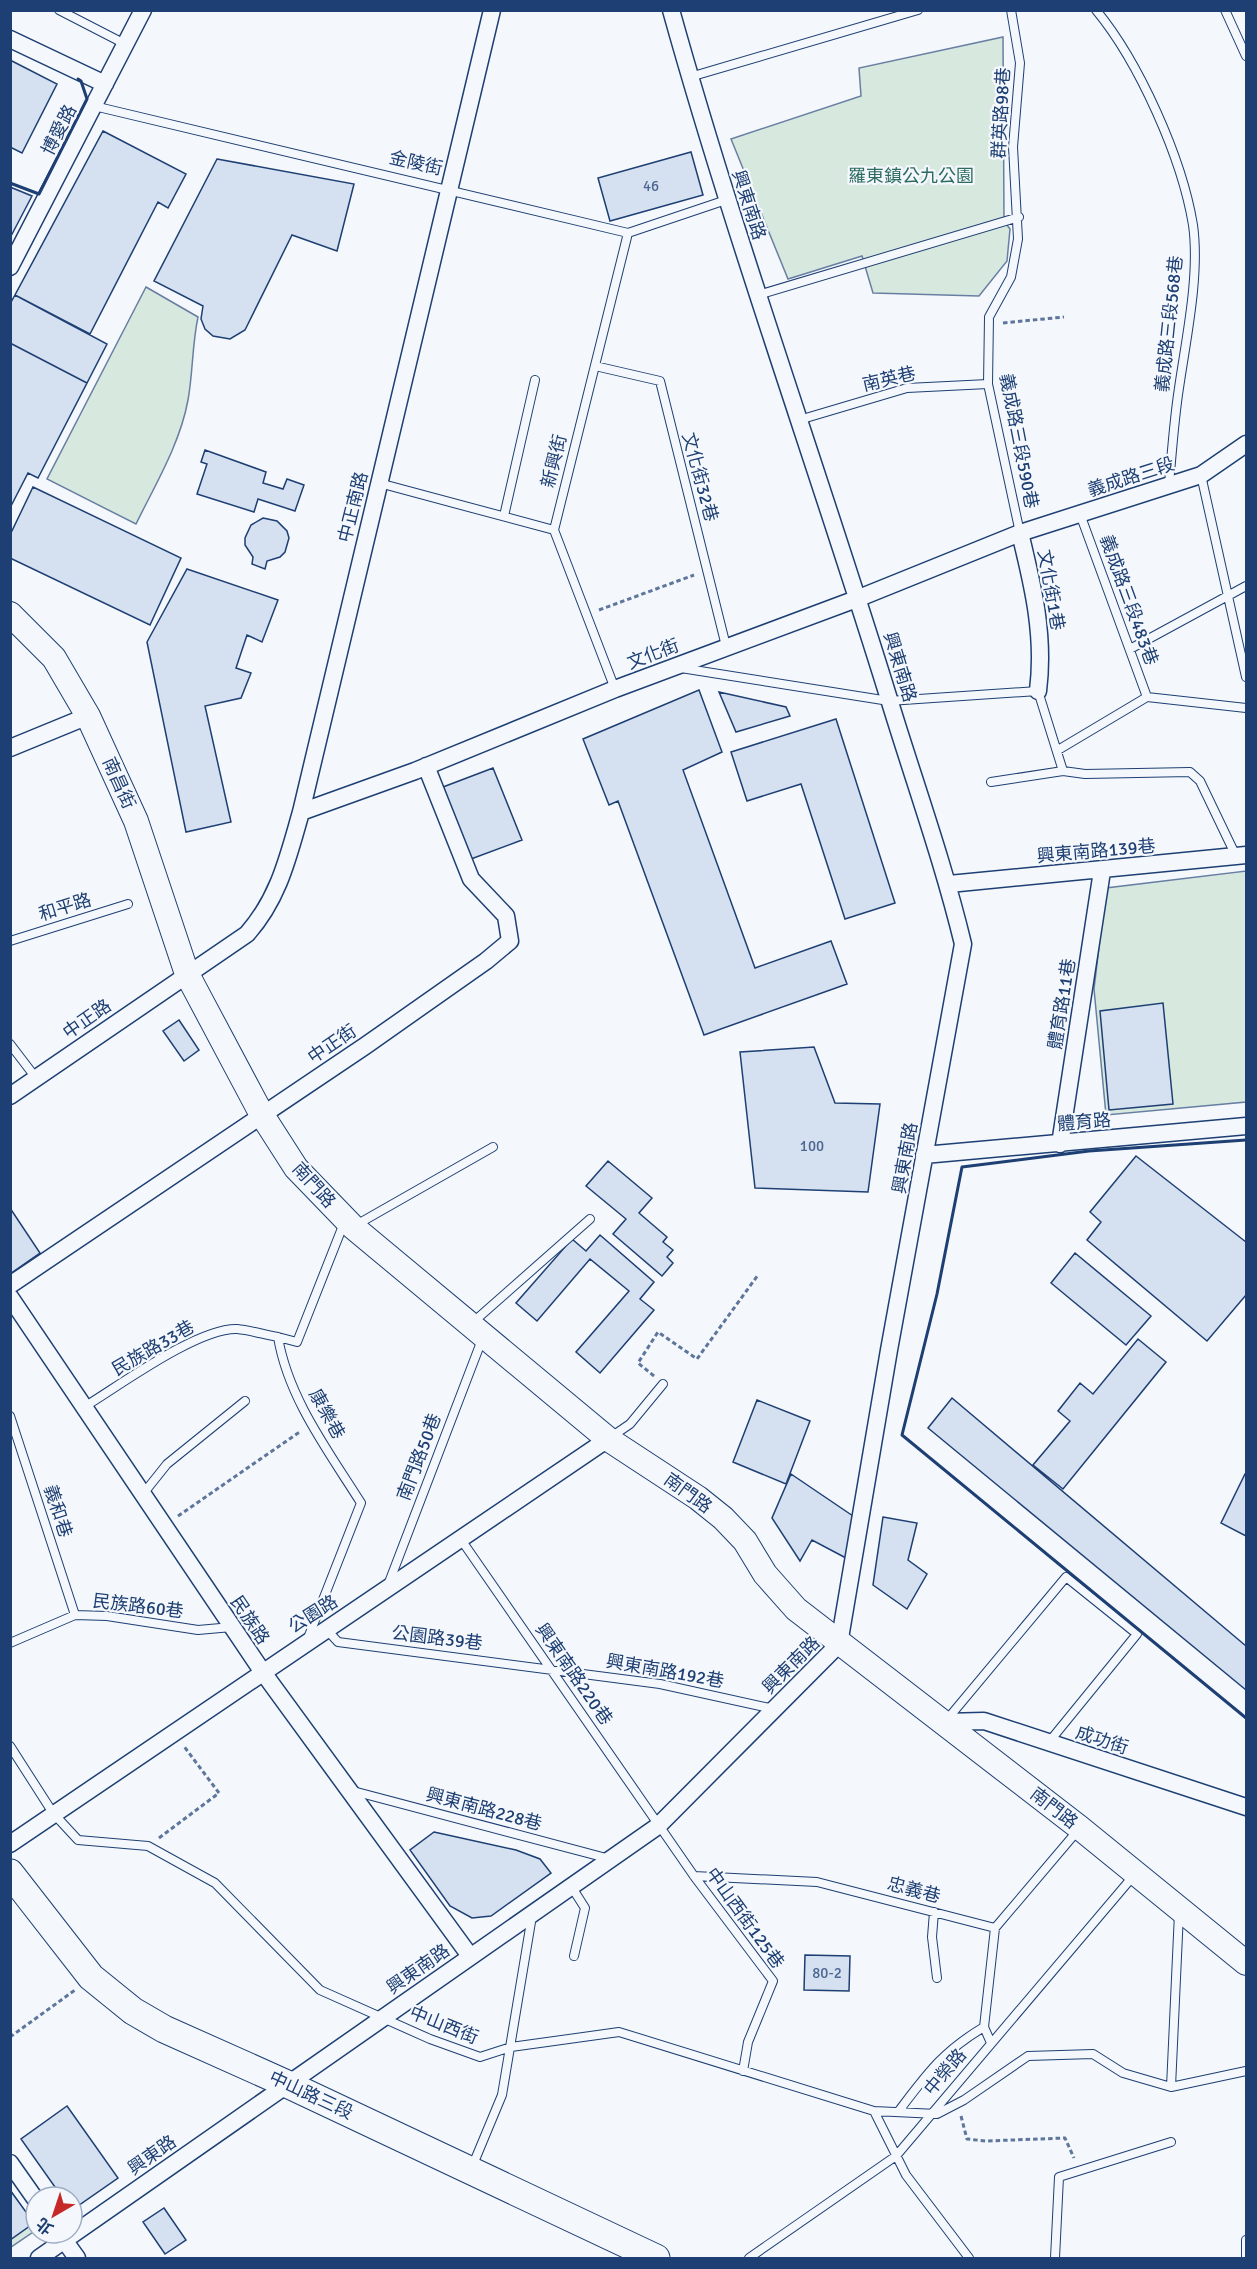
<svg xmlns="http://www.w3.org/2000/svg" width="1257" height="2269" viewBox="0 0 1257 2269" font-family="Signika,'Noto Sans TC',sans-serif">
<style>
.green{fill:#d7e8df;stroke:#687fa3;stroke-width:1.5}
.building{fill:#d5e0f0;stroke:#1d3f73;stroke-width:1.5}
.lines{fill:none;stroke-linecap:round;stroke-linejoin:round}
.lane-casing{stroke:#1d3f73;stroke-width:10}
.street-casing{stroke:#1d3f73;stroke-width:19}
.secondary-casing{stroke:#1d3f73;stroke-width:26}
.primary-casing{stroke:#1d3f73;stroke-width:29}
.path{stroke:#5e769c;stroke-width:3;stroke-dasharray:4.5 3;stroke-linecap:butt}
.lane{stroke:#f4f7fb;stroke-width:8}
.street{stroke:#f4f7fb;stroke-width:16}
.secondary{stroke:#f4f7fb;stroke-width:24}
.primary{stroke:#f4f7fb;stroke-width:27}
.wall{stroke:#1d3f73;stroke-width:3}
.labels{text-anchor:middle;stroke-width:4.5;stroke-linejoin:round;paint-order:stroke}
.number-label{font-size:15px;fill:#4b6792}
.street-label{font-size:18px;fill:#1d3f73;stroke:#f4f7fb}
.park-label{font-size:18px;fill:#2c6c60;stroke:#f4f7fb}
</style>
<rect width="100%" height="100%" fill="#f4f7fb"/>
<path class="green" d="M 1003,37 L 1004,221 L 1010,229 L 1007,261 L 979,296 L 873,293 L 862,256 L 788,279 L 731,139 L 861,96 L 859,68 Z
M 146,287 L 198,317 C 192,345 193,373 188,400 C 180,444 155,485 136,524 L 47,479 Z
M 1246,871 L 1246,1102 L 1106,1115 L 1094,989 L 1106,888 Z
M 10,2190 L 36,2227 L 36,2230 L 11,2247 Z"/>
<path class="building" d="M 10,60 L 57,84 L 22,153 L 10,147 Z
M 103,131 L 186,174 L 168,208 L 158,202 L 90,334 L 15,295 Z
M 691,152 L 703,195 L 610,221 L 598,178 Z
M 217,159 L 354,184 L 337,251 L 292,235 L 245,330 L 230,339 L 213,336 L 205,329 L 201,319 L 203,306 L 154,281 Z
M 10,187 L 32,196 L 10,238 Z
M 15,295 L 107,344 L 87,383 L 10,343 L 10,304 Z
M 10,343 L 87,383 L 38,478 L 28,473 L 10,508 Z
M 205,450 L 266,472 L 263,483 L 283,489 L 287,479 L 304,485 L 295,511 L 258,499 L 254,512 L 197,494 L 207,464 L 201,462 Z
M 33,487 L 181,558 L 150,625 L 10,558 L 10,535 Z
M 263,518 L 277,521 L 287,531 L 289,538 L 285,552 L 280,557 L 267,561 L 265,569 L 252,564 L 253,557 L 245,545 L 245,538 L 251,525 Z
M 187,569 L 278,600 L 262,642 L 247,635 L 236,668 L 251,673 L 241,698 L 205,706 L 231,822 L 186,832 L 147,642 Z
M 699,690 L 722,752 L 683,770 L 755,968 L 831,941 L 847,984 L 704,1035 L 618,801 L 609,805 L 583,739 Z
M 719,692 L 786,707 L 790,716 L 736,732 Z
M 836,719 L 895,903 L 845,919 L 801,784 L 747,801 L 731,752 Z
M 493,768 L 522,840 L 471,859 L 443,787 Z
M 1163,1003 L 1173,1104 L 1109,1110 L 1100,1011 Z
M 179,1020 L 199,1050 L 184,1061 L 163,1031 Z
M 814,1047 L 835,1103 L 880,1104 L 868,1192 L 755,1188 L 740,1052 Z
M 1136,1156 L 1246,1242 L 1246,1295 L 1207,1341 L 1087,1240 L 1101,1222 L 1090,1212 Z
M 608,1161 L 652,1198 L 639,1213 L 667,1237 L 663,1242 L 673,1250 L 667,1257 L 673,1263 L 662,1276 L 613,1234 L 626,1219 L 586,1186 Z
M 10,1208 L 40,1253 L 10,1274 Z
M 600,1235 L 654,1282 L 640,1299 L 654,1310 L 600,1373 L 576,1352 L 629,1291 L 590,1259 L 537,1321 L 516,1303 L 572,1239 L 586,1251 Z
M 1075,1253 L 1151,1316 L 1126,1345 L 1051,1283 Z
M 1138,1339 L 1166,1362 L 1063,1489 L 1033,1465 L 1070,1421 L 1058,1411 L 1080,1383 L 1093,1394 Z
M 952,1398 L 1246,1646 L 1246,1690 L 928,1428 Z
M 757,1400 L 810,1421 L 786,1484 L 733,1462 Z
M 791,1474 L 853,1516 L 846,1558 L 812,1540 L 800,1561 L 772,1518 Z
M 1245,1474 L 1246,1474 L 1246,1536 L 1221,1523 Z
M 883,1517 L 917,1523 L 908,1560 L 927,1574 L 907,1609 L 873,1585 Z
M 434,1832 L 516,1850 L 540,1859 L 551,1873 L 491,1916 L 472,1918 L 450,1906 L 410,1850 Z
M 805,1955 L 850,1956 L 849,1991 L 804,1990 Z
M 67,2106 L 118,2178 L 72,2210 L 72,2197 L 62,2197 L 21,2139 Z
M 10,2190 L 34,2223 L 10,2240 Z
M 164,2208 L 186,2240 L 165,2254 L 143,2222 Z"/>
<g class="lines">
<g class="lane-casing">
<path id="lane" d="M 59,10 L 125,44
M 1011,10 L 1020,63 L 1013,147 L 1018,239 L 1011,277 L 989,317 L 988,384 L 1020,533
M 1096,10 C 1139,62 1182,158 1193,225 C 1200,275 1186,339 1179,388 C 1174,420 1172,452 1169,484
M 1225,10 L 1246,56
M 690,77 L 918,10
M 94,106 L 628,233 L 726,200
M 758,295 L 1019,217
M 595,366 L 660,381 L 726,646
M 799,420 L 907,388 L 988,384
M 1201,475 L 1246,677
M 379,483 L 554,530
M 1080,514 L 1147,697
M 504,516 L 535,380
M 1130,649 L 1246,586
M 681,668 L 889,701 L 1038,691 L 1063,771 L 1085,774 L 1190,772 L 1200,781 L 1236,856
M 615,689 L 554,530 L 628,233
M 1058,750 L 1147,697 L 1246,708
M 991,782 L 1063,771
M 10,941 L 128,904
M 10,1044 L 36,1078
M 356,1225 L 493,1147
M 471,1324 L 590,1219
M 84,1407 C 119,1386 197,1328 237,1329 C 250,1330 265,1335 278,1337
M 10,1416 L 75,1615
M 611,1437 L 630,1424 L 663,1384
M 143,1494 L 167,1464 L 245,1401
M 462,1541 L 694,1876 L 773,1981 L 748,2042 L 743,2071
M 388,1585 L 483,1337
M 326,1629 L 338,1642 L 660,1684 L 774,1709
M 308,1638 L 361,1503 C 329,1452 288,1398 278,1337 L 297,1342 L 344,1223
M 10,1643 L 75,1615 L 107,1616 L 198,1630 L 232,1627
M 945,1722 L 1066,1577 L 1137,1634 L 1049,1742
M 10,1746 L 53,1813 L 78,1840 L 148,1846 L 215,1883 L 320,1990 L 430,2039 L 480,2057 L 511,2047 L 619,2032 L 874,2111 L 906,2175 L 969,2258
M 353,1791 L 610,1859
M 694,1876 L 817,1882 L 995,1928 L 1079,1829
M 571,1886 L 585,1908 L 574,1956
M 934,1912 L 932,1937 L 937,1978
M 991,2043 L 984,2027 L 995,1928
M 1171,2087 L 1179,1913
M 874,2111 L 937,2114 L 964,2100 L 1028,2056 L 1093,2054 L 1123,2073 L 1171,2087 L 1246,2071
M 898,2112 C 927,2074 942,2052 984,2027
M 472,2167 L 502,2095 L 532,1916
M 749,2258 L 896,2156 L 1135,1874
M 1055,2258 L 1059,2177 L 1171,2142
M 1246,2258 L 1246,2240"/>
</g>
<g class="street-casing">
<path id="street" d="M 10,39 L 105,84
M 10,267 L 143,10
M 1020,533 C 1033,586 1045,636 1038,691
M 10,748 L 88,716
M 301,812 L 415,771 L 615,689 L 859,598 L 1020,533 L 1201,475 L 1246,444
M 949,884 L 1246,855
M 10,1096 L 247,934 C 279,898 288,857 301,812 L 492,10
M 1060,1144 L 1102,871
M 924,1155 L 1246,1126
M 10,1285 L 365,1046 L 486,961 L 510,941 L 506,916 L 471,879 L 426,766
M 10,1297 L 262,1671 L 470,1956
M 944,1722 L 984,1721 L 1246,1807
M 10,1844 L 608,1439
M 10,2163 L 36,2200
M 59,2233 L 77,2258
M 39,2258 L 658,1826 L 839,1644 L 889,1350 L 963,944 C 943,861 914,781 889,699 C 818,469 736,243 671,10"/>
</g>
<g class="secondary-casing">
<path id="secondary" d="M 10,614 L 54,658 L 88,716 L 136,821 L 187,974 L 262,1115 L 296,1168 L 353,1227 L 608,1439 L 698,1498 L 723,1518 L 745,1541 L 765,1574 L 796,1609 L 1080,1828 L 1246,1963"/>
</g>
<g class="primary-casing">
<path id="primary" d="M 10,1873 L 91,1977 L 133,2011 L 164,2029 L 287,2084 L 656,2258"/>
</g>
<path class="path" d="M 1003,323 L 1064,317
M 599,610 L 694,575
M 654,1376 L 638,1363 L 658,1332 L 697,1359 L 758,1275
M 178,1516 L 301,1431
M 159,1838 L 219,1793 L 183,1745
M 10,2037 L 75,1990
M 961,2116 L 967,2139 L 986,2141 L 1065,2138 L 1074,2158"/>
<use href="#lane" class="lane"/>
<use href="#street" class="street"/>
<use href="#secondary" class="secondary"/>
<use href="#primary" class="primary"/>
<path class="wall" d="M 10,183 L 39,194 L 87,99 L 81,81 L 78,79
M 1246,1140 L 1089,1151 L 962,1167 L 937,1294 L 902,1435 L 1246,1718"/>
</g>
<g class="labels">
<g class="number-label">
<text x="651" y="191">46</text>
<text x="812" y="1151">100</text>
<text x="827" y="1978">80-2</text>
</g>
<g class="street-label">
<text transform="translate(1001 113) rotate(-87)" y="6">群英路98巷</text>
<text transform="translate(59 130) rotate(-63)" y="6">博愛路</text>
<text transform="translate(416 163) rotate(13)" y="6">金陵街</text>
<text transform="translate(749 205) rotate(72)" y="6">興東南路</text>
<text transform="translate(1169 324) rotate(-84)" y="6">義成路三段568巷</text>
<text transform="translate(889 379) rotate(-13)" y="6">南英巷</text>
<text transform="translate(1019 441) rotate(79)" y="6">義成路三段590巷</text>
<text transform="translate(554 461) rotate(-76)" y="6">新興街</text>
<text transform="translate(700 477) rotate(75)" y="6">文化街32巷</text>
<text transform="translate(1131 477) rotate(-18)" y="6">義成路三段</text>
<text transform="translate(353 507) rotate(-76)" y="6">中正南路</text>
<text transform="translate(1051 590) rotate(80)" y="6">文化街1巷</text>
<text transform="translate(1129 600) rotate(70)" y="6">義成路三段483巷</text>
<text transform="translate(653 654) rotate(-21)" y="6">文化街</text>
<text transform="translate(900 667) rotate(73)" y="6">興東南路</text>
<text transform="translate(119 783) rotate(66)" y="6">南昌街</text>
<text transform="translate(1096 851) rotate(-5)" y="6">興東南路139巷</text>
<text transform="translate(65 907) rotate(-17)" y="6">和平路</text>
<text transform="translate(1062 1004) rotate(-81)" y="6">體育路11巷</text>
<text transform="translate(87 1019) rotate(-35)" y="6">中正路</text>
<text transform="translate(332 1044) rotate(-34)" y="6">中正街</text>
<text transform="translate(1084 1122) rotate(-5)" y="6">體育路</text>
<text transform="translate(905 1158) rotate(-80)" y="6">興東南路</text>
<text transform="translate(314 1185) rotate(48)" y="6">南門路</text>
<text transform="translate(153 1348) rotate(-30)" y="6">民族路33巷</text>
<text transform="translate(327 1414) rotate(61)" y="6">康樂巷</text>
<text transform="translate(419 1457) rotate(-69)" y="6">南門路50巷</text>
<text transform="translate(688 1493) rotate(36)" y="6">南門路</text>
<text transform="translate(58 1511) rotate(72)" y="6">義和巷</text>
<text transform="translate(138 1606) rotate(7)" y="6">民族路60巷</text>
<text transform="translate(313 1614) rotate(-32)" y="6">公園路</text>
<text transform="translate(250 1620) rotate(56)" y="6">民族路</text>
<text transform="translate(437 1638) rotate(7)" y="6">公園路39巷</text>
<text transform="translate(791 1665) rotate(-45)" y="6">興東南路</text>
<text transform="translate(665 1671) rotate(10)" y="6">興東南路192巷</text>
<text transform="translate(574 1674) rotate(55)" y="6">興東南路220巷</text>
<text transform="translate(1102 1740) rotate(18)" y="6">成功街</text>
<text transform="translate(1054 1808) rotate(38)" y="6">南門路</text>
<text transform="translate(484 1809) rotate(15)" y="6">興東南路228巷</text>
<text transform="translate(914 1890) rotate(15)" y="6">忠義巷</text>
<text transform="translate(745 1918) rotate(54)" y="6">中山西街125巷</text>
<text transform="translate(418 1969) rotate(-35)" y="6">興東南路</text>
<text transform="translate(444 2025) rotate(22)" y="6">中山西街</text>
<text transform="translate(945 2072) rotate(-50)" y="6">中榮路</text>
<text transform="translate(311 2095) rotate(25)" y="6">中山路三段</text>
<text transform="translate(152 2155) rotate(-35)" y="6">興東路</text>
</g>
<g class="park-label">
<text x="911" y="182">羅東鎮公九公園</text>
</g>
</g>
<rect width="1257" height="2269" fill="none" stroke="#1d3f73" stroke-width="24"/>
<g transform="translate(54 2215) rotate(219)"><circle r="28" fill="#f4f7fb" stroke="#9eadc5" stroke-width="1.5"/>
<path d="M0-4.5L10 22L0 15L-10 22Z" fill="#c62828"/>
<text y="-9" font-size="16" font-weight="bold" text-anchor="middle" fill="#1d3f73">北</text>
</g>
</svg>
